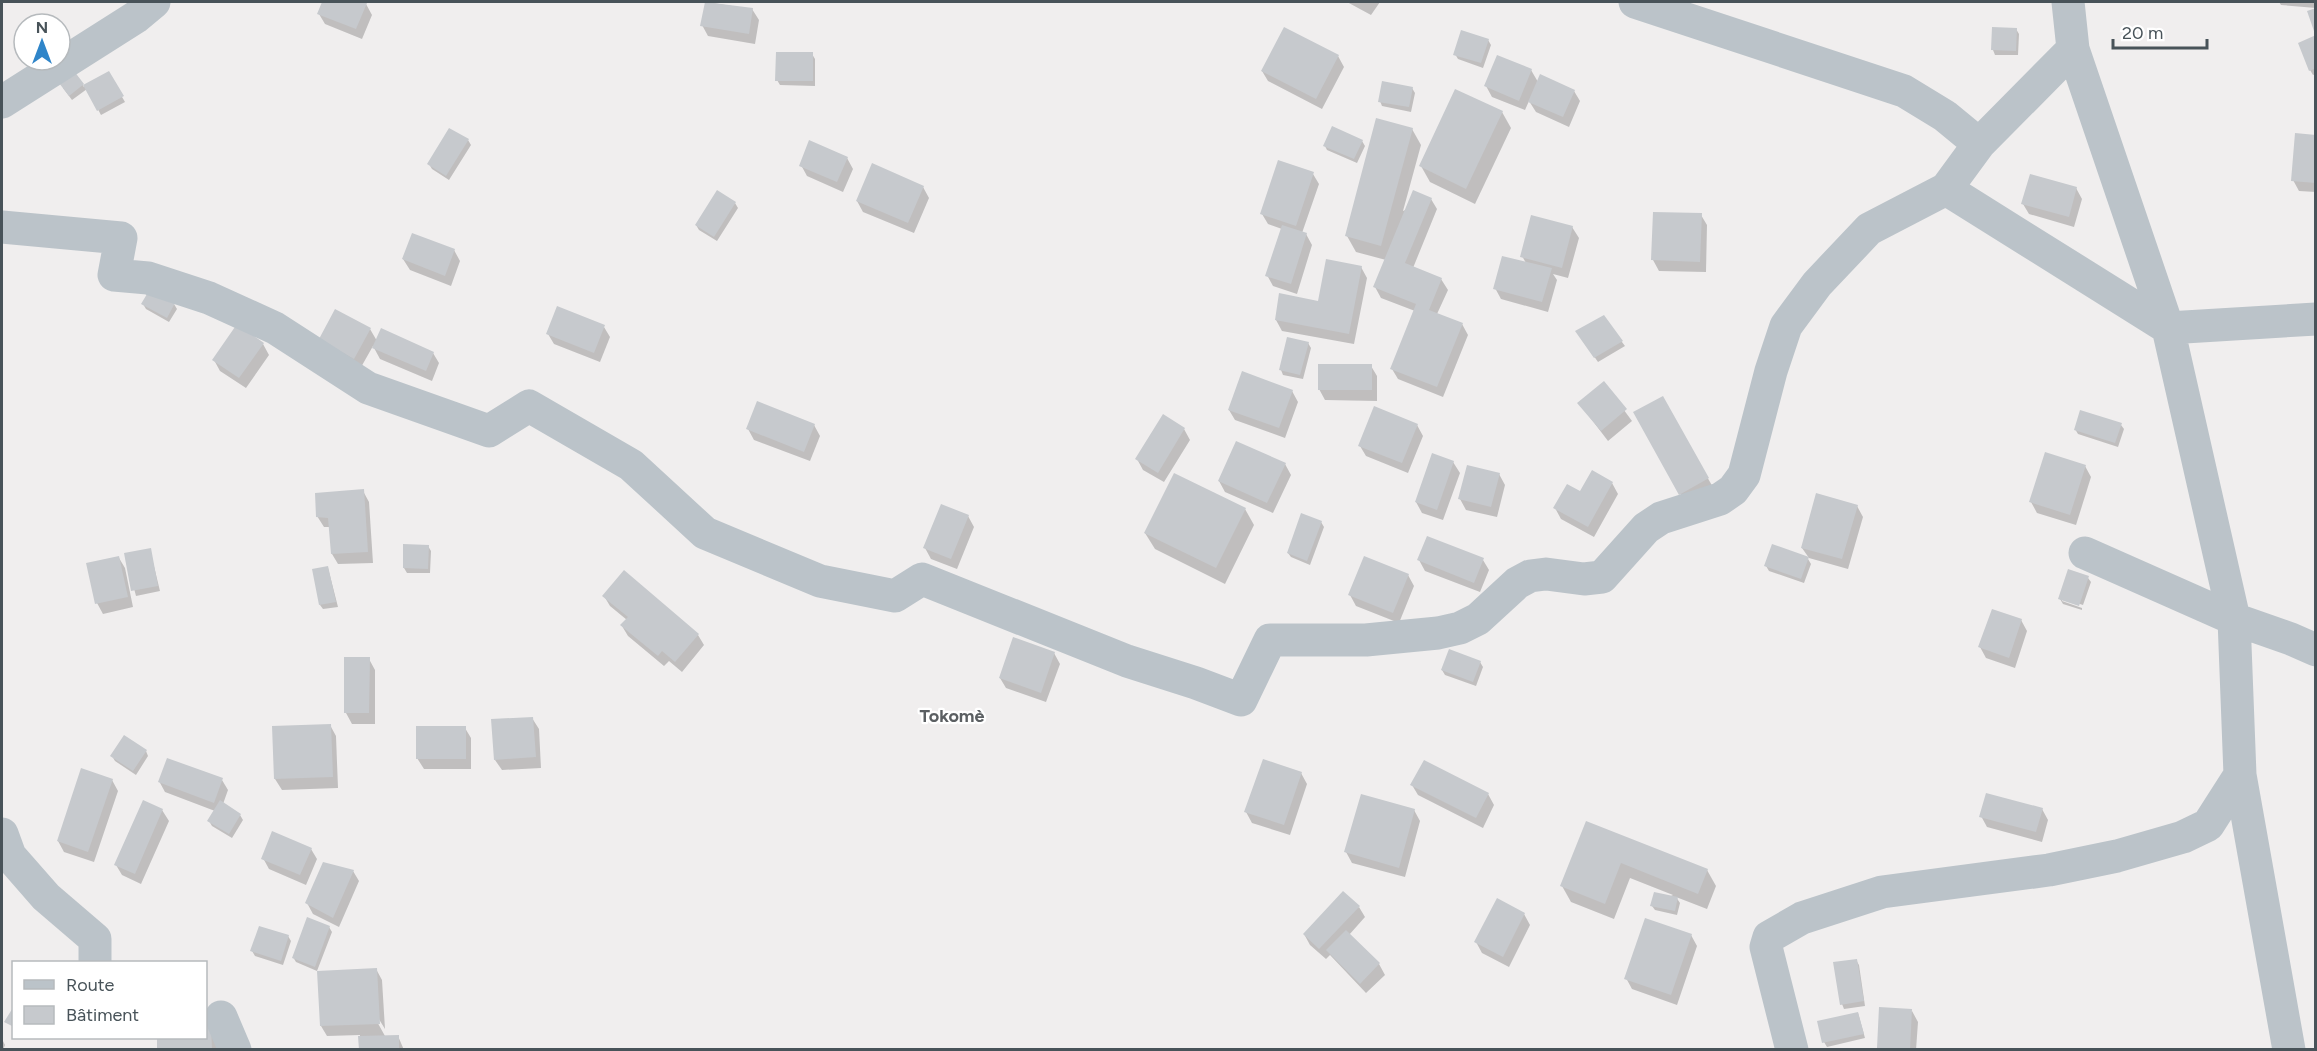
<svg xmlns="http://www.w3.org/2000/svg" width="2317" height="1051" viewBox="0 0 2317 1051" font-family="Figtree,sans-serif">
<style>
.shadow{fill:#0003}
.building{fill:#c6c9cd}
.lines{fill:none;stroke-linecap:round;stroke-linejoin:round}
.street{stroke:#bbc3c9;stroke-width:33}
.labels{text-anchor:middle;stroke-width:4.5;stroke-linejoin:round;paint-order:stroke}
.quarter-label{font-size:18px;font-weight:bold;fill:#5b5f62;stroke:#fff}
</style>
<rect width="100%" height="100%" fill="#f0eeee"/>
<path class="shadow" d="M 323,2 L 360,2 L 366,4 L 372,15 L 362,39 L 325,24 L 319,14 Z
M 706,2 L 752,9 L 759,20 L 755,44 L 708,36 L 702,25 Z
M 1347,2 L 1380,2 L 1371,15 Z
M 2279,2 L 2316,2 L 2316,8 L 2281,5 Z
M 2016,29 L 2019,34 L 2018,55 L 1995,55 L 1993,50 Z
M 2315,37 L 2316,74 L 2313,75 L 2310,70 Z
M 1488,40 L 1491,45 L 1483,68 L 1458,59 L 1455,54 Z
M 812,54 L 815,59 L 815,86 L 780,85 L 777,80 Z
M 1338,56 L 1344,67 L 1322,109 L 1268,81 L 1262,71 Z
M 1531,70 L 1538,82 L 1574,91 L 1580,101 L 1569,127 L 1536,112 L 1529,101 L 1525,110 L 1492,97 L 1486,86 Z
M 74,73 L 84,87 L 108,73 L 125,102 L 101,115 L 87,89 L 72,100 L 63,88 Z
M 1412,88 L 1415,93 L 1411,112 L 1382,106 L 1380,101 Z
M 1502,112 L 1511,128 L 1475,204 L 1430,182 L 1421,166 Z
M 1412,129 L 1421,145 L 1403,211 L 1431,199 L 1437,209 L 1413,268 L 1441,279 L 1448,290 L 1437,314 L 1462,324 L 1468,335 L 1443,397 L 1398,379 L 1392,369 L 1415,311 L 1381,298 L 1375,287 L 1386,260 L 1356,252 L 1347,236 Z
M 2316,136 L 2316,192 L 2299,191 L 2293,180 Z
M 468,140 L 471,145 L 449,180 L 432,169 L 429,164 Z
M 1362,141 L 1365,146 L 1357,163 L 1327,150 L 1325,146 Z
M 847,158 L 853,169 L 843,192 L 807,176 L 801,165 Z
M 1313,174 L 1319,184 L 1302,233 L 1306,234 L 1312,245 L 1297,294 L 1273,286 L 1267,275 L 1282,229 L 1268,224 L 1262,214 Z
M 923,187 L 929,198 L 914,233 L 863,212 L 857,201 Z
M 2076,188 L 2082,199 L 2074,227 L 2029,214 L 2023,204 Z
M 735,203 L 738,208 L 717,241 L 699,230 L 696,225 Z
M 1701,215 L 1707,225 L 1706,272 L 1659,271 L 1653,260 Z
M 1572,227 L 1579,238 L 1568,278 L 1553,274 L 1557,280 L 1548,312 L 1501,299 L 1495,288 L 1526,263 L 1522,256 Z
M 454,250 L 460,261 L 451,286 L 410,270 L 403,259 Z
M 1361,267 L 1367,278 L 1354,344 L 1282,331 L 1276,320 L 1319,302 Z
M 143,304 L 174,304 L 177,309 L 169,322 L 146,309 Z
M 1603,317 L 1625,346 L 1598,362 L 1580,336 Z
M 604,327 L 610,337 L 600,362 L 554,344 L 548,334 Z
M 370,329 L 377,341 L 433,353 L 439,363 L 432,381 L 380,359 L 373,346 L 360,369 L 326,350 Z
M 1308,343 L 1311,348 L 1303,379 L 1283,375 L 1281,370 Z
M 263,344 L 269,355 L 246,388 L 220,371 L 214,360 Z
M 1371,366 L 1377,376 L 1377,401 L 1325,400 L 1319,389 Z
M 1604,383 L 1632,421 L 1608,441 L 1579,403 Z
M 1292,391 L 1298,402 L 1285,438 L 1235,420 L 1229,410 Z
M 1662,398 L 1714,489 L 1686,504 L 1635,413 Z
M 814,425 L 820,436 L 810,461 L 754,440 L 748,429 Z
M 1417,425 L 1423,436 L 1408,473 L 1366,456 L 1360,446 Z
M 2121,425 L 2124,429 L 2118,447 L 2078,434 L 2075,429 Z
M 1184,429 L 1190,440 L 1164,482 L 1143,470 L 1137,459 Z
M 1453,462 L 1460,473 L 1443,520 L 1422,513 L 1416,502 Z
M 1285,464 L 1291,475 L 1273,513 L 1225,492 L 1219,481 Z
M 2085,466 L 2091,477 L 2076,525 L 2037,513 L 2031,502 Z
M 1499,474 L 1505,485 L 1497,517 L 1466,510 L 1460,499 Z
M 1612,483 L 1618,494 L 1594,537 L 1561,519 L 1555,508 L 1581,493 Z
M 363,491 L 369,502 L 373,563 L 338,564 L 332,554 L 331,527 L 324,527 L 317,516 Z
M 1857,506 L 1863,517 L 1848,569 L 1809,558 L 1802,548 Z
M 1245,509 L 1254,525 L 1225,584 L 1155,549 L 1145,533 Z
M 968,516 L 974,527 L 957,569 L 931,559 L 925,548 Z
M 1321,522 L 1324,527 L 1310,565 L 1291,557 L 1288,553 Z
M 428,546 L 431,551 L 430,573 L 407,573 L 404,568 Z
M 150,550 L 160,591 L 136,596 L 125,554 Z
M 119,558 L 125,568 L 133,607 L 103,614 L 97,603 Z
M 1808,559 L 1811,564 L 1804,583 L 1769,571 L 1766,566 Z
M 1419,560 L 1483,560 L 1489,570 L 1480,592 L 1425,571 Z
M 328,568 L 338,607 L 323,609 L 320,605 Z
M 1408,575 L 1414,586 L 1399,623 L 1356,606 L 1350,595 Z
M 2088,578 L 2091,582 L 2083,605 L 2062,598 L 2062,601 L 2082,608 L 2082,610 L 2063,604 L 2060,599 Z
M 604,596 L 698,635 L 704,645 L 682,672 L 669,661 L 664,666 L 628,636 L 622,626 L 627,620 L 610,606 Z
M 2021,620 L 2027,631 L 2015,668 L 1986,658 L 1980,647 Z
M 1054,653 L 1060,664 L 1046,702 L 1006,688 L 1000,678 Z
M 346,659 L 369,659 L 375,670 L 375,724 L 352,724 L 346,713 Z
M 1480,662 L 1483,667 L 1476,686 L 1445,675 L 1442,670 Z
M 532,718 L 539,729 L 541,768 L 502,770 L 495,760 Z
M 330,725 L 336,736 L 338,788 L 282,790 L 275,779 L 273,728 Z
M 465,728 L 471,738 L 471,769 L 424,769 L 417,758 Z
M 146,751 L 148,756 L 136,775 L 115,761 L 112,756 Z
M 1301,773 L 1307,784 L 1290,835 L 1252,823 L 1246,812 Z
M 112,780 L 118,791 L 94,862 L 64,852 L 58,841 Z
M 222,780 L 228,790 L 223,804 L 240,815 L 243,820 L 232,838 L 212,826 L 209,821 L 215,811 L 165,792 L 159,781 Z
M 1412,785 L 1488,794 L 1494,805 L 1483,828 L 1418,795 Z
M 2042,809 L 2048,820 L 2042,842 L 1987,827 L 1981,816 Z
M 162,810 L 169,821 L 141,884 L 122,875 L 116,865 Z
M 1414,810 L 1420,821 L 1405,877 L 1352,863 L 1346,852 Z
M 1587,823 L 1707,870 L 1716,886 L 1707,909 L 1676,897 L 1680,903 L 1677,915 L 1655,910 L 1652,906 L 1673,895 L 1630,878 L 1614,919 L 1571,902 L 1562,886 Z
M 311,849 L 317,859 L 306,885 L 269,869 L 263,858 Z
M 353,871 L 359,881 L 339,927 L 313,914 L 307,903 Z
M 1359,907 L 1365,917 L 1349,935 L 1379,964 L 1385,975 L 1366,993 L 1330,955 L 1326,959 L 1310,945 L 1304,934 Z
M 1524,914 L 1530,925 L 1509,967 L 1482,953 L 1476,942 Z
M 329,927 L 332,932 L 317,971 L 296,962 L 293,957 Z
M 1691,935 L 1697,946 L 1677,1005 L 1632,989 L 1626,978 Z
M 288,936 L 291,941 L 283,965 L 255,956 L 252,951 Z
M 1856,960 L 1859,965 L 1865,1006 L 1844,1009 L 1842,1004 Z
M 376,969 L 382,980 L 385,1029 L 377,1016 L 375,1018 L 385,1036 L 398,1036 L 404,1050 L 360,1050 L 360,1035 L 327,1036 L 321,1026 Z
M 1912,1011 L 1918,1022 L 1916,1050 L 1879,1050 L 1878,1048 Z
M 1858,1013 L 1865,1038 L 1827,1047 L 1824,1042 Z
M 206,1024 L 210,1024 L 216,1034 L 217,1050 L 158,1050 L 158,1038 L 206,1038 Z
M 2,1039 L 5,1045 L 3,1050 L 2,1050 Z"/>
<path class="building" d="M 322,2 L 364,2 L 367,3 L 356,29 L 317,14 Z
M 705,2 L 753,8 L 749,34 L 700,26 Z
M 2316,8 L 2316,34 L 2315,34 L 2307,11 Z
M 1284,27 L 1339,55 L 1316,99 L 1261,71 Z
M 1992,27 L 2017,28 L 2016,51 L 1991,50 Z
M 1461,30 L 1489,39 L 1481,63 L 1453,55 Z
M 2316,35 L 2316,68 L 2309,71 L 2298,43 Z
M 776,52 L 813,52 L 813,81 L 775,81 Z
M 1497,55 L 1532,69 L 1519,101 L 1484,86 Z
M 74,71 L 84,84 L 69,96 L 59,83 Z
M 109,71 L 124,96 L 97,111 L 83,85 Z
M 1540,74 L 1575,90 L 1563,117 L 1528,102 Z
M 1382,81 L 1413,87 L 1409,107 L 1378,102 Z
M 1455,89 L 1503,111 L 1466,189 L 1419,166 Z
M 1376,118 L 1413,128 L 1381,246 L 1345,236 Z
M 1332,126 L 1363,140 L 1354,159 L 1323,146 Z
M 449,128 L 469,139 L 446,176 L 427,164 Z
M 2295,133 L 2316,135 L 2316,183 L 2291,181 Z
M 809,140 L 848,157 L 837,182 L 799,166 Z
M 1278,160 L 1314,172 L 1296,226 L 1260,214 Z
M 872,163 L 924,186 L 908,223 L 856,201 Z
M 2030,174 L 2077,187 L 2069,217 L 2021,204 Z
M 717,190 L 736,202 L 714,237 L 695,225 Z
M 1413,190 L 1432,198 L 1405,263 L 1442,278 L 1429,310 L 1463,323 L 1437,387 L 1390,369 L 1416,304 L 1373,287 Z
M 1653,212 L 1702,213 L 1700,262 L 1651,260 Z
M 1531,215 L 1573,226 L 1562,268 L 1520,257 Z
M 1282,225 L 1307,233 L 1291,284 L 1265,276 Z
M 412,233 L 455,249 L 445,276 L 402,259 Z
M 1502,256 L 1552,268 L 1542,302 L 1493,289 Z
M 1326,259 L 1362,266 L 1349,334 L 1275,320 L 1279,293 L 1318,301 Z
M 150,289 L 175,303 L 167,318 L 141,304 Z
M 557,306 L 605,325 L 594,353 L 546,334 Z
M 335,309 L 371,328 L 354,359 L 319,339 Z
M 1604,315 L 1623,341 L 1594,358 L 1575,331 Z
M 237,324 L 264,343 L 239,378 L 212,360 Z
M 381,328 L 434,352 L 426,371 L 372,348 Z
M 1287,337 L 1309,342 L 1300,375 L 1279,370 Z
M 1318,364 L 1372,364 L 1372,390 L 1318,390 Z
M 1242,371 L 1293,390 L 1279,428 L 1228,410 Z
M 1604,381 L 1627,409 L 1601,431 L 1577,403 Z
M 1663,396 L 1709,478 L 1679,495 L 1633,412 Z
M 757,401 L 815,424 L 804,452 L 746,429 Z
M 1374,406 L 1418,424 L 1402,463 L 1358,446 Z
M 2080,410 L 2122,423 L 2115,443 L 2074,430 Z
M 1163,414 L 1185,428 L 1158,473 L 1135,459 Z
M 1236,441 L 1286,463 L 1267,503 L 1218,481 Z
M 2045,452 L 2086,465 L 2070,515 L 2029,502 Z
M 1432,453 L 1454,461 L 1437,510 L 1415,502 Z
M 1467,465 L 1500,473 L 1491,507 L 1458,499 Z
M 1592,470 L 1613,482 L 1588,527 L 1553,508 L 1567,484 L 1580,491 Z
M 1174,473 L 1246,508 L 1216,568 L 1144,533 Z
M 364,489 L 368,552 L 331,554 L 328,518 L 316,517 L 315,493 Z
M 1816,493 L 1858,505 L 1842,559 L 1801,548 Z
M 941,504 L 969,515 L 951,559 L 923,548 Z
M 1301,513 L 1322,521 L 1307,561 L 1287,553 Z
M 1427,536 L 1484,558 L 1474,583 L 1417,560 Z
M 403,544 L 429,545 L 428,569 L 403,568 Z
M 1772,544 L 1809,557 L 1801,579 L 1764,566 Z
M 151,548 L 158,586 L 131,591 L 124,553 Z
M 119,556 L 128,597 L 95,604 L 86,563 Z
M 1364,556 L 1409,574 L 1393,613 L 1348,595 Z
M 328,566 L 336,602 L 319,605 L 312,569 Z
M 2068,569 L 2089,576 L 2079,606 L 2058,599 Z
M 624,570 L 699,634 L 675,662 L 662,651 L 658,656 L 620,625 L 628,617 L 602,596 Z
M 1992,609 L 2022,619 L 2009,658 L 1978,647 Z
M 1013,637 L 1055,652 L 1041,693 L 999,678 Z
M 1449,649 L 1481,661 L 1473,682 L 1441,670 Z
M 344,657 L 370,657 L 369,713 L 344,713 Z
M 533,717 L 536,757 L 494,760 L 491,719 Z
M 331,724 L 333,777 L 274,779 L 272,726 Z
M 416,726 L 466,726 L 466,759 L 416,759 Z
M 124,735 L 147,750 L 133,771 L 110,756 Z
M 167,758 L 223,778 L 214,803 L 158,782 Z
M 1263,759 L 1302,772 L 1284,825 L 1244,812 Z
M 1424,760 L 1489,793 L 1476,818 L 1410,785 Z
M 81,768 L 113,779 L 88,852 L 57,841 Z
M 1986,793 L 2043,808 L 2036,832 L 1979,817 Z
M 1361,794 L 1415,809 L 1399,868 L 1344,852 Z
M 143,800 L 163,809 L 135,874 L 114,865 Z
M 220,800 L 241,814 L 229,834 L 207,821 Z
M 1586,821 L 1708,869 L 1698,894 L 1621,863 L 1605,904 L 1560,886 Z
M 272,831 L 312,848 L 300,875 L 261,859 Z
M 323,862 L 354,870 L 333,918 L 305,903 Z
M 1343,891 L 1360,906 L 1319,949 L 1303,934 Z
M 1654,892 L 1678,897 L 1675,911 L 1650,906 Z
M 1497,898 L 1525,913 L 1503,957 L 1474,942 Z
M 307,917 L 330,926 L 315,967 L 292,958 Z
M 1645,918 L 1692,934 L 1671,995 L 1624,979 Z
M 259,926 L 289,935 L 281,961 L 250,951 Z
M 1346,930 L 1380,963 L 1360,984 L 1326,950 Z
M 1857,959 L 1864,1001 L 1840,1005 L 1833,962 Z
M 377,968 L 380,1024 L 320,1026 L 317,971 Z
M 14,1006 L 14,1027 L 4,1022 Z
M 1879,1007 L 1912,1009 L 1910,1050 L 1877,1048 Z
M 1858,1012 L 1864,1034 L 1822,1043 L 1817,1021 Z
M 206,1022 L 211,1022 L 212,1050 L 157,1050 L 157,1038 L 206,1038 Z
M 399,1035 L 399,1050 L 359,1050 L 358,1036 Z"/>
<g class="lines">
<path class="street" d="M 1635,2 L 1904,91 L 1945,116 L 1979,144
M 2068,2 L 2073,49 L 2168,328 L 2234,619 L 2240,775 L 2289,1050
M 2,102 L 136,17 L 154,2
M 1946,189 L 2168,328 L 2316,319
M 2,227 L 121,238 L 114,275 L 148,278 L 209,298 L 275,328 L 368,388 L 489,431 L 529,406 L 631,465 L 705,533 L 820,581 L 895,596 L 922,579 L 1127,661 L 1196,683 L 1241,700 L 1270,640 L 1366,640 L 1438,633 L 1460,628 L 1478,619 L 1517,583 L 1530,576 L 1546,574 L 1584,579 L 1602,577 L 1646,528 L 1661,518 L 1720,499 L 1733,490 L 1744,475 L 1771,371 L 1786,326 L 1817,284 L 1869,229 L 1946,189 L 1979,144 L 2073,49
M 2085,553 L 2234,619 L 2291,639 L 2316,650
M 2,834 L 10,856 L 46,897 L 95,939 L 95,962
M 221,1017 L 235,1050
M 1792,1050 L 1766,947 L 1769,937 L 1802,918 L 1882,892 L 2049,870 L 2117,856 L 2183,837 L 2208,825 L 2240,775"/>
</g>
<g class="labels">
<g class="quarter-label">
<text x="952" y="722">Tokomè</text>
</g>
</g>
<rect width="2317" height="1051" fill="none" stroke="#485359" stroke-width="6"/>
<rect x="12" y="961" width="195" height="78" fill="#ffffff" stroke="#b6babd" stroke-width="1.5"/>
<rect x="24" y="980" width="30" height="9" fill="#bbc3c9" stroke="#b6babd" stroke-width="1.5"/>
<text x="66" y="991" font-size="18" fill="#485359">Route</text>
<rect x="24" y="1006" width="30" height="18" fill="#c6c9cd" stroke="#b6babd" stroke-width="1.5"/>
<text x="66" y="1021" font-size="18" fill="#485359">Bâtiment</text>
<g transform="translate(42 42)"><circle r="28" fill="#ffffff" stroke="#b6babd" stroke-width="1.5"/>
<path d="M0-4.5L10 22L0 15L-10 22Z" fill="#2f85c9"/>
<text y="-9" font-size="16" font-weight="bold" text-anchor="middle" fill="#485359">N</text>
</g>
<path d="M2113 39v9h94v-9" fill="none" stroke="#485359" stroke-width="3"/>
<text x="2122" y="39" font-size="18" fill="#485359" stroke="#ffffff" stroke-width="4.5" paint-order="stroke">20 m</text>
</svg>
